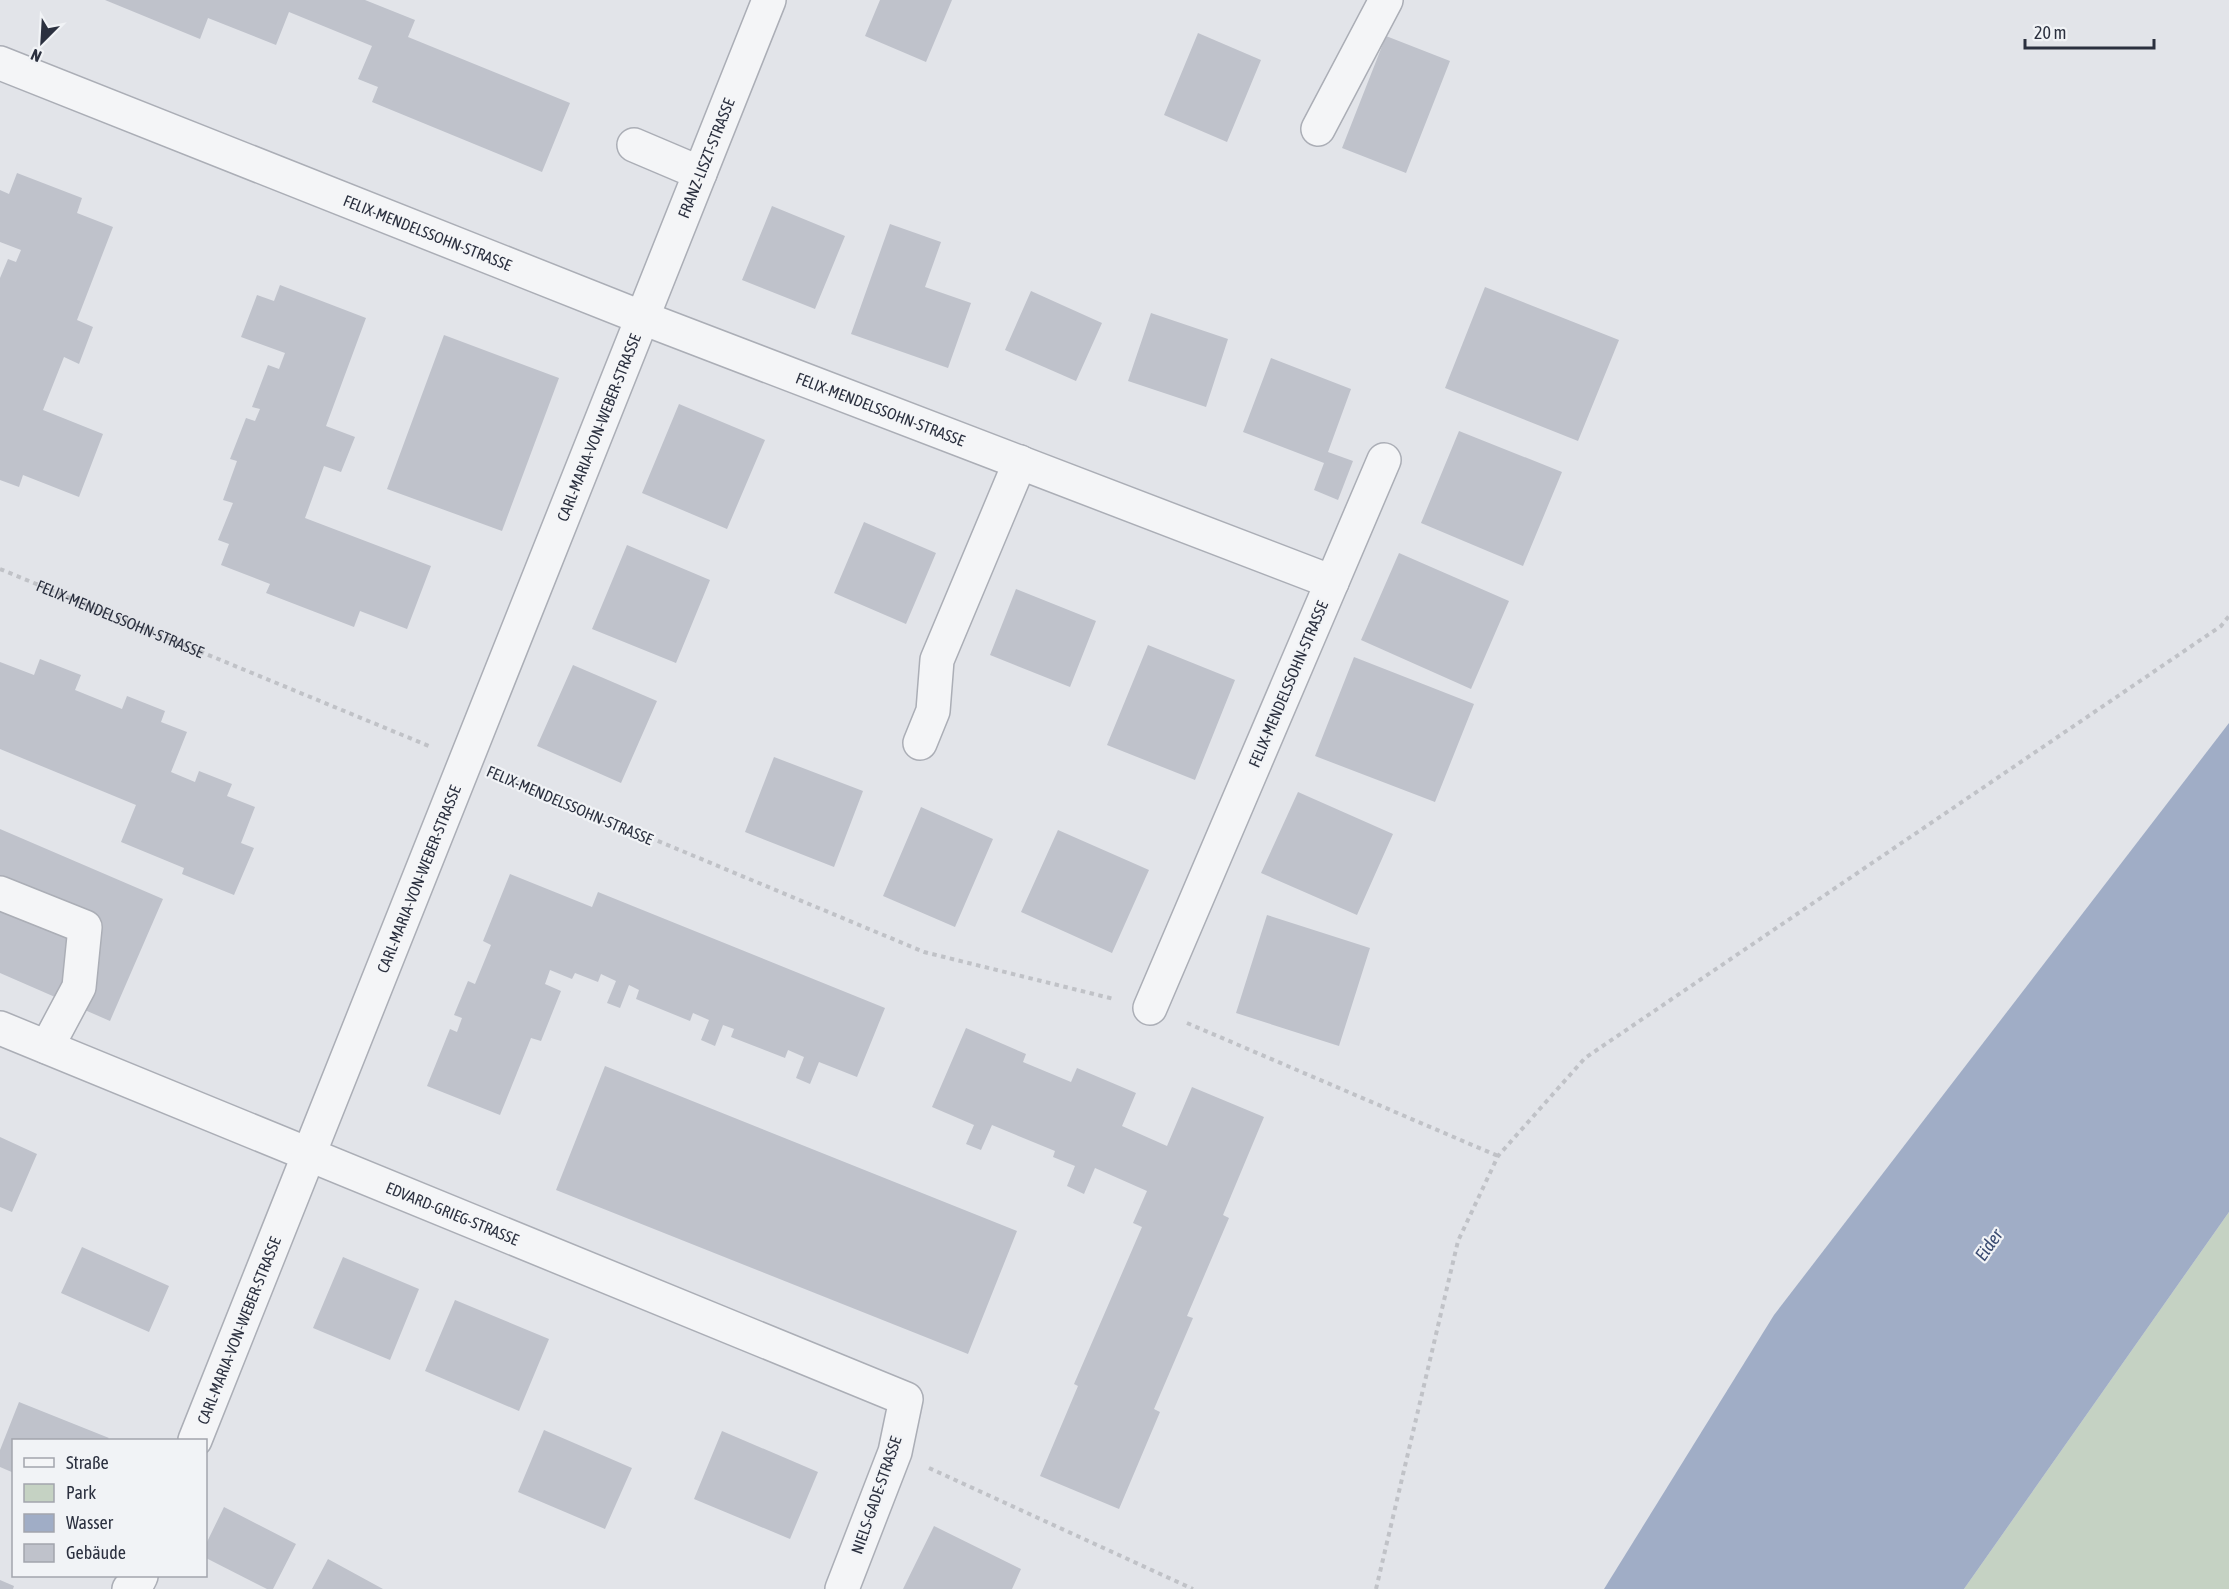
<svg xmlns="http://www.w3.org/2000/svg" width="2229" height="1589" viewBox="0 0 2229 1589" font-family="'Asap Condensed',sans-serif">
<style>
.green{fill:#c5d2c3}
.water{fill:#a0adc6}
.building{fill:#bfc2cb}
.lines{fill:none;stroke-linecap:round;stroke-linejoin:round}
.minor-casing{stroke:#abaeb6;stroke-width:36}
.path{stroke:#c0c2c7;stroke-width:4;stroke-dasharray:4.5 4.5;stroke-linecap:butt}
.minor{stroke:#f4f5f7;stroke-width:33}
.labels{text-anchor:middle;stroke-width:4.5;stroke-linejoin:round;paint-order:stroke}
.street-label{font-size:16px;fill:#2b303f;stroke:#f1f3f6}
.water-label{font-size:18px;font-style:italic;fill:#394a70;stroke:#f1f3f6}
</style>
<rect width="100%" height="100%" fill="#e2e4e9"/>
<path class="green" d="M 2229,1212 L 2229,1589 L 1964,1589 Z"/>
<path class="water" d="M 2229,723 L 2229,1212 L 1964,1589 L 1604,1589 L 1774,1315 Z"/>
<path class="building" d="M 105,0 L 365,0 L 415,20 L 408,37 L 570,103 L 542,172 L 372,102 L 378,87 L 358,79 L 372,46 L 289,12 L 276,45 L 208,18 L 200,39 Z
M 880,0 L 952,0 L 926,62 L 865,36 Z
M 1198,33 L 1261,60 L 1227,142 L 1164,115 Z
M 1386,36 L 1450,61 L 1406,173 L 1342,148 Z
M 17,173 L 82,198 L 77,213 L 113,227 L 77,320 L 93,327 L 79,364 L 64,357 L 43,410 L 103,434 L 79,497 L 23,475 L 19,487 L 0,480 L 0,278 L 8,259 L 16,262 L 21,250 L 0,242 L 0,190 L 9,194 Z
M 772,206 L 845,236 L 815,309 L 742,280 Z
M 890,224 L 941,242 L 925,287 L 971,303 L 948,368 L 851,334 Z
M 280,285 L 366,318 L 326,426 L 355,437 L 341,472 L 324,466 L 305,518 L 431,566 L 407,629 L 360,611 L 354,627 L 266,593 L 270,584 L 221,565 L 229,544 L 218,540 L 233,503 L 223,500 L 237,461 L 230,459 L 246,418 L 255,421 L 260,409 L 252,407 L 268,365 L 279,369 L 285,353 L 241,337 L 257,295 L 274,301 Z
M 1485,287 L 1619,340 L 1578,441 L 1445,388 Z
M 1031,291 L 1102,323 L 1076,381 L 1005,350 Z
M 1151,313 L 1228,339 L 1206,407 L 1128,381 Z
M 444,335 L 559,378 L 502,531 L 387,489 Z
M 1271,358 L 1351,389 L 1328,452 L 1353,461 L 1338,500 L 1314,490 L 1324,463 L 1243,432 Z
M 679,404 L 765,440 L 727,529 L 642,493 Z
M 1459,431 L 1562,472 L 1523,566 L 1421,523 Z
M 864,522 L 936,553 L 906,624 L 834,593 Z
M 627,545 L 710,580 L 676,663 L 592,629 Z
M 1399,553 L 1509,601 L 1471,689 L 1361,640 Z
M 1016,589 L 1096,621 L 1070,687 L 990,655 Z
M 1148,645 L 1235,680 L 1195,780 L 1107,745 Z
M 1354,657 L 1474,704 L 1435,802 L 1315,756 Z
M 40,659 L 81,675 L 75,690 L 122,709 L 127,696 L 165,711 L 161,722 L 187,732 L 171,772 L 195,782 L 199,771 L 232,784 L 227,796 L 255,807 L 241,843 L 254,848 L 234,895 L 182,874 L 184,868 L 121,842 L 136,805 L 0,749 L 0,662 L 34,675 Z
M 573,665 L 657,701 L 621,783 L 537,746 Z
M 774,757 L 863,791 L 834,867 L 745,832 Z
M 1298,792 L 1393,834 L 1357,915 L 1261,873 Z
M 921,807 L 993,839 L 955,927 L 883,896 Z
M 0,829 L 163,899 L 110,1021 L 0,973 Z
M 1058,830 L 1149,870 L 1112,953 L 1021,912 Z
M 510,874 L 592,907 L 598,892 L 885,1008 L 857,1077 L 819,1062 L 810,1084 L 796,1078 L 804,1057 L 788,1050 L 785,1058 L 731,1037 L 734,1029 L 723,1025 L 715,1046 L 701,1040 L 709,1020 L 693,1013 L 690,1021 L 636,999 L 639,990 L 629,985 L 620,1008 L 607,1003 L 616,981 L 601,974 L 598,982 L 575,973 L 572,979 L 550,970 L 545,984 L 561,991 L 541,1041 L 531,1038 L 500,1115 L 427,1086 L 450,1029 L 457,1032 L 462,1018 L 454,1015 L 468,981 L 475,984 L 491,945 L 483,941 Z
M 1267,915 L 1370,948 L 1339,1046 L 1236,1013 Z
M 966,1028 L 1026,1054 L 1023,1062 L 1071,1082 L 1077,1068 L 1136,1093 L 1122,1126 L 1167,1146 L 1192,1087 L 1264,1117 L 1223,1215 L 1229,1218 L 1187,1316 L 1193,1318 L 1154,1409 L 1160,1412 L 1119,1509 L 1040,1476 L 1078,1386 L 1074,1384 L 1142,1227 L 1133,1223 L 1147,1191 L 1095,1168 L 1084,1194 L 1067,1186 L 1075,1166 L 1053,1157 L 1055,1151 L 992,1125 L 981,1150 L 966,1144 L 974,1125 L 932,1107 Z
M 605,1066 L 1017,1231 L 968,1354 L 556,1190 Z
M 0,1137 L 37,1154 L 12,1212 L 0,1207 Z
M 82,1247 L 169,1286 L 149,1332 L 61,1293 Z
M 343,1257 L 419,1289 L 390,1360 L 313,1328 Z
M 455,1300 L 549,1339 L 519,1411 L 425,1371 Z
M 19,1402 L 109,1438 L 107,1440 L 14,1440 L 14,1473 L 0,1467 L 0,1450 Z
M 544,1430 L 632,1468 L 605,1529 L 518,1492 Z
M 722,1431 L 818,1472 L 790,1539 L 694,1499 Z
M 224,1507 L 296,1544 L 273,1589 L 267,1589 L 206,1558 L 206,1544 Z
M 934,1526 L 1021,1569 L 1012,1589 L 903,1589 Z
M 328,1559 L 383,1589 L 312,1589 Z
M 0,1580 L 14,1586 L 13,1589 L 0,1589 Z"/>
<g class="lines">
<g class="minor-casing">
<g id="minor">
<path id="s2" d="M 0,63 L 643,318 L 1332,582 L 1150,1008"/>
<path d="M 1318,129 L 1386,0"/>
<path d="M 634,145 L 700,173"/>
<path d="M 1332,582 L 1384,460"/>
<path d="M 920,743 L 933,711 L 937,660 L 1020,462"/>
<path d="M 0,893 L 85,927 L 79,987 L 47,1047"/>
<path id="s3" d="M 0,1028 L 906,1399 L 895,1452 L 842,1589"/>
<path id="s4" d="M 195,1440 L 769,0"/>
<path d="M 129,1589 L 139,1580 L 141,1576"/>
</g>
</g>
<g class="path">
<path id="s1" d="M 0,569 L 429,746"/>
<path d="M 500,775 L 924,952 L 1114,999"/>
<path d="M 1187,1023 L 1498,1156"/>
<path d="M 929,1468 L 1193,1589"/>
<path d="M 1376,1589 L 1458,1241 L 1498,1156 L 1585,1058 L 2221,626 L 2229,616"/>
</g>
<use href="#minor" class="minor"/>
</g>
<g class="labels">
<g class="street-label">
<text dy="6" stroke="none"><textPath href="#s4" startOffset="1380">FRANZ-LISZT-STRASSE</textPath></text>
<text dy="6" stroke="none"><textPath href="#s2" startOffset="460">FELIX-MENDELSSOHN-STRASSE</textPath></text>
<text dy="6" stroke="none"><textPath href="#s2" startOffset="946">FELIX-MENDELSSOHN-STRASSE</textPath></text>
<text dy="6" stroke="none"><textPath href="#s4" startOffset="1090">CARL-MARIA-VON-WEBER-STRASSE</textPath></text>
<text dy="6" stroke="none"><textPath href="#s1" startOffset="130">FELIX-MENDELSSOHN-STRASSE</textPath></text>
<text transform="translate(1288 684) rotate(-67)" y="6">FELIX-MENDELSSOHN-STRASSE</text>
<text transform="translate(570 805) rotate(23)" y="6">FELIX-MENDELSSOHN-STRASSE</text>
<text dy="6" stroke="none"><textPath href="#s4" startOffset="604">CARL-MARIA-VON-WEBER-STRASSE</textPath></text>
<text dy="6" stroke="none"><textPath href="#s3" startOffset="489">EDVARD-GRIEG-STRASSE</textPath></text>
<text dy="6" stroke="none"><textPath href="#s4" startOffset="118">CARL-MARIA-VON-WEBER-STRASSE</textPath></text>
<text transform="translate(876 1495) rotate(-71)" y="6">NIELS-GADE-STRASSE</text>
</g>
<g class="water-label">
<text transform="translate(1989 1245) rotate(-55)" y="6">Eider</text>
</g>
</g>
<rect x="12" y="1439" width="195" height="138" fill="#f1f3f6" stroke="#a2a5ad" stroke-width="1.5"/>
<rect x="24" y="1458" width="30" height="9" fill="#f4f5f7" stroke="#a2a5ad" stroke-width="1.5"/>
<text x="66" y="1469" font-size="18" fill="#2b303f">Straße</text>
<rect x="24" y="1484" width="30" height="18" fill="#c5d2c3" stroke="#a2a5ad" stroke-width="1.5"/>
<text x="66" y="1499" font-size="18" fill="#2b303f">Park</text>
<rect x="24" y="1514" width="30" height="18" fill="#a0adc6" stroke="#a2a5ad" stroke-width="1.5"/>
<text x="66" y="1529" font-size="18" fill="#2b303f">Wasser</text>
<rect x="24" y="1544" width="30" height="18" fill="#bfc2cb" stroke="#a2a5ad" stroke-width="1.5"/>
<text x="66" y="1559" font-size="18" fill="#2b303f">Gebäude</text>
<g transform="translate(42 42) rotate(204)" stroke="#f1f3f6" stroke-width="4.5" paint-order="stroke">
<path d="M0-4.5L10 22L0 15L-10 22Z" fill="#2b303f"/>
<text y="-9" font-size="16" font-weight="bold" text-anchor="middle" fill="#2b303f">N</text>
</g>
<path d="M2025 39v9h129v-9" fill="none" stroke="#2b303f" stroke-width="3"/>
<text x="2034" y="39" font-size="18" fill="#2b303f" stroke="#f1f3f6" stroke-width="4.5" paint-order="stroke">20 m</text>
</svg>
